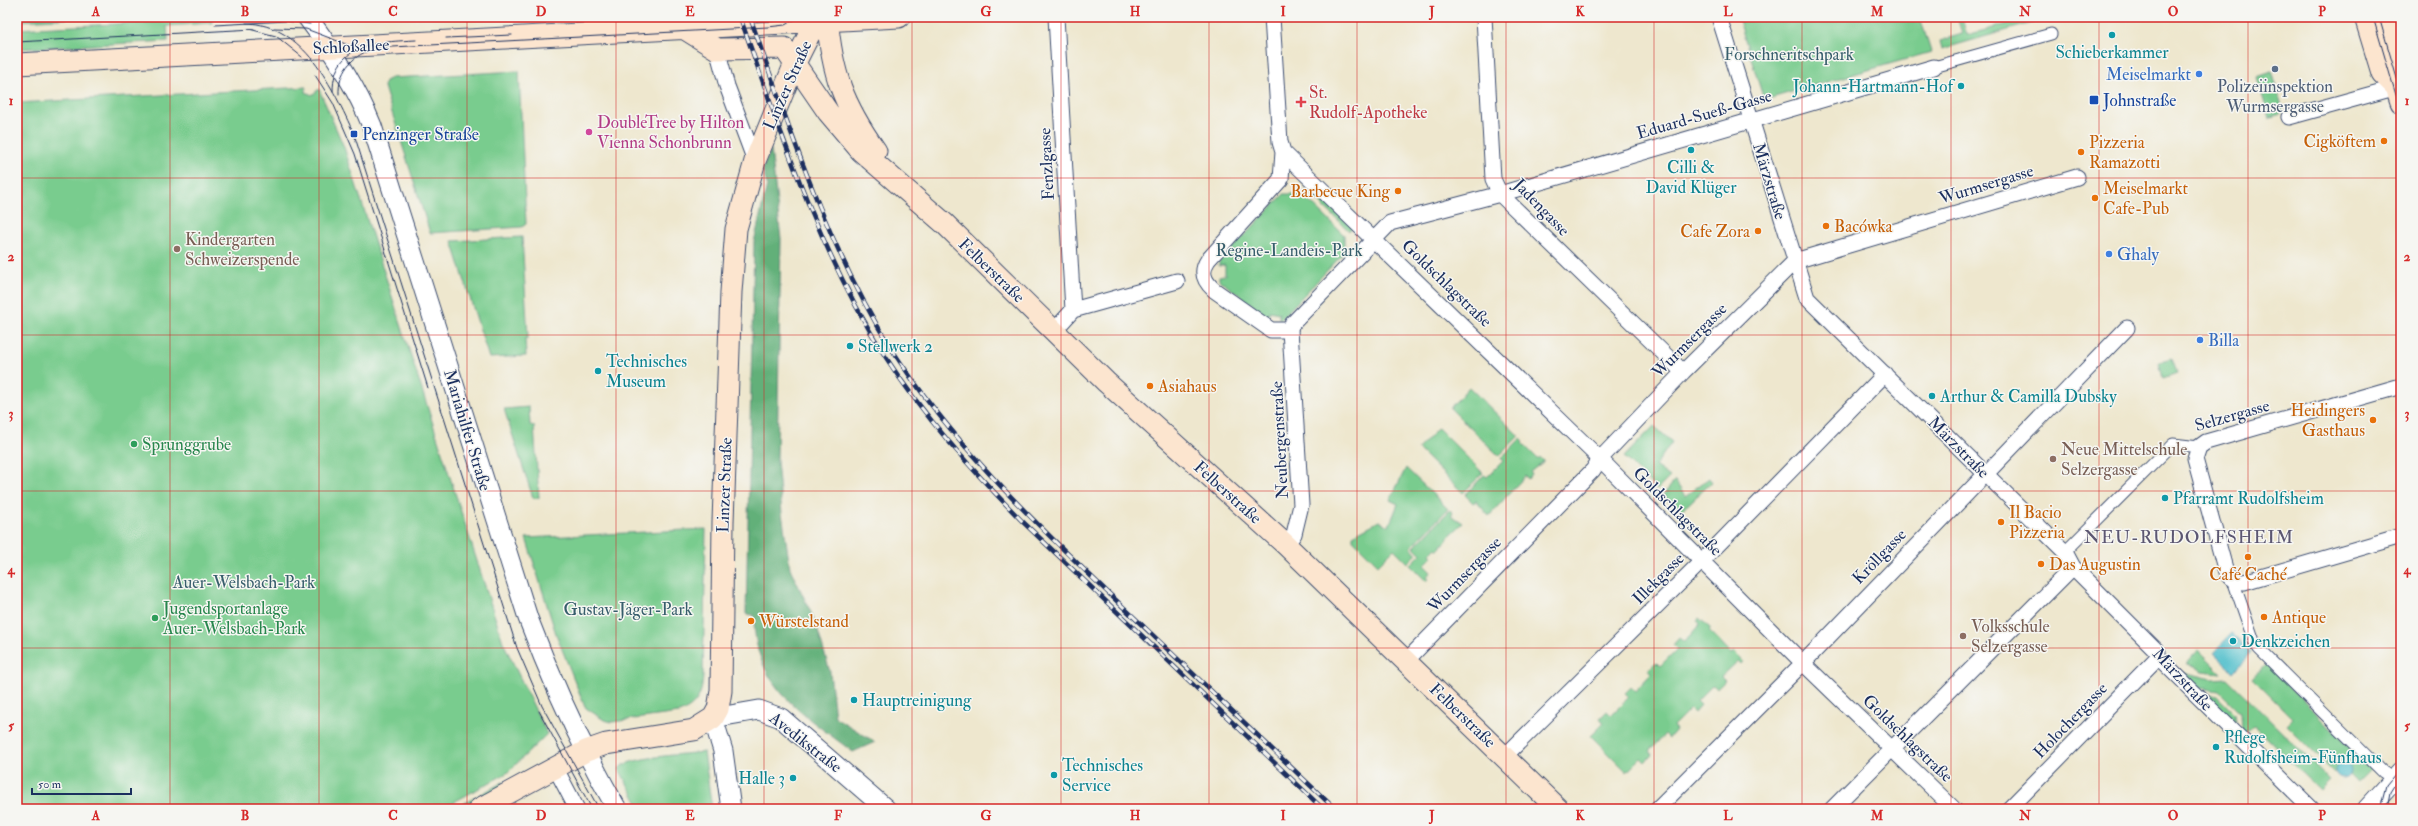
<svg xmlns="http://www.w3.org/2000/svg" width="2418" height="826" viewBox="0 0 2418 826" font-family="'IM FELL Double Pica',serif">
<style>
.green{fill:#79cc8e;stroke:#4a7e76}
.forest{fill:#62b079;stroke:#3e706c}
.water{fill:#53c0cc;stroke:#377895}
.lines{fill:none;stroke-linecap:round;stroke-linejoin:round}
.pedestrian-casing{stroke:#3b4b6f;stroke-width:13}
.minor-casing{stroke:#3b4b6f;stroke-width:17}
.tertiary-casing{stroke:#3b4b6f;stroke-width:21}
.secondary-casing{stroke:#3b4b6f;stroke-width:23}
.pedestrian{stroke:#fff;stroke-width:11}
.minor{stroke:#fff;stroke-width:15}
.tertiary{stroke:#fff;stroke-width:19}
.secondary{stroke:#fce5cf;stroke-width:21}
.tram{stroke:#1b2f5e;stroke-width:1}
.rail-casing{stroke:#1b2f5e;stroke-width:4.5}
.rail{stroke:#f6f6f2;stroke-width:3;stroke-dasharray:9;stroke-linecap:butt}
.grid{fill:none;stroke:#d62828;stroke-width:1;stroke-opacity:0.55}
.culture-dot{fill:#0f9aa8;stroke:#f6f6f2;stroke-width:1.5}
.service-dot{fill:#5c6f8a;stroke:#f6f6f2;stroke-width:1.5}
.shop-dot{fill:#3f7fe0;stroke:#f6f6f2;stroke-width:1.5}
.transit-dot{fill:#1a4fb4;stroke:#f6f6f2;stroke-width:1.5}
.health-dot{fill:#e0444e;stroke:#f6f6f2;stroke-width:1.5}
.hotel-dot{fill:#d1479c;stroke:#f6f6f2;stroke-width:1.5}
.food-dot{fill:#e8710a;stroke:#f6f6f2;stroke-width:1.5}
.education-dot{fill:#8d6e63;stroke:#f6f6f2;stroke-width:1.5}
.leisure-dot{fill:#2e9e5b;stroke:#f6f6f2;stroke-width:1.5}
.labels{text-anchor:middle;stroke-width:3;stroke-linejoin:round;paint-order:stroke}
.street-label{font-size:17px;fill:#1b2f5e;stroke:#f6f6f2}
.culture-label{font-size:17px;fill:#0d838f;stroke:#f6f6f2;text-anchor:start}
.park-label{font-size:17px;fill:#375e6c;stroke:#f6f6f2}
.shop-label{font-size:17px;fill:#366cbe;stroke:#f6f6f2;text-anchor:start}
.service-label{font-size:17px;fill:#4e5e75;stroke:#f6f6f2}
.health-label{font-size:17px;fill:#be3a42;stroke:#f6f6f2;text-anchor:start}
.transit-label{font-size:17px;fill:#164399;stroke:#f6f6f2;text-anchor:start}
.hotel-label{font-size:17px;fill:#b23c85;stroke:#f6f6f2;text-anchor:start}
.food-label{font-size:17px;fill:#c56008;stroke:#f6f6f2;text-anchor:start}
.education-label{font-size:17px;fill:#785e54;stroke:#f6f6f2;text-anchor:start}
.leisure-label{font-size:17px;fill:#27864d;stroke:#f6f6f2;text-anchor:start}
.neighbourhood-label{font-size:18px;letter-spacing:1px;fill:#5c5772;stroke:#f6f6f2}
.neatline{fill:none;stroke:#d62828;stroke-width:1.5}
.grid-label{font-size:13px;text-anchor:middle;font-weight:bold;fill:#d62828}
</style>
<rect width="100%" height="100%" fill="#f6f6f2"/>
<filter id="ink" filterUnits="userSpaceOnUse"><feTurbulence type="fractalNoise" baseFrequency=".025" numOctaves="2"/><feDisplacementMap in="SourceGraphic" scale="8" xChannelSelector="R" yChannelSelector="G"/><feConvolveMatrix kernelMatrix="1 2 1 2 8 2 1 2 1" color-interpolation-filters="sRGB"/></filter>
<filter id="wash" filterUnits="userSpaceOnUse"><feTurbulence type="fractalNoise" baseFrequency=".012" numOctaves="4" result="noise"/><feDisplacementMap in="SourceGraphic" scale="16" xChannelSelector="R" yChannelSelector="G"/><feGaussianBlur stdDeviation="0.9" result="paint"/><feColorMatrix in="noise" values="0 0 0 0 0 0 0 0 0 0 0 0 0 0 0 0 0 1.4 0 .05"/><feComposite in="paint" operator="in"/></filter>
<g filter="url(#wash)">
<rect width="100%" height="100%" fill="#eee7ce"/>
<path class="green" d="M 17,17 L 95,17 L 17,21 Z
M 1738,17 L 1920,17 L 1931,52 L 1764,100 Z
M 2014,17 L 2046,17 L 2046,19 L 1942,49 L 1940,41 L 1962,34 L 1958,20 L 1962,19 L 1967,35 L 2015,22 Z
M 212,19 L 212,23 L 167,26 L 168,41 L 17,49 L 17,29 Z
M 519,71 L 526,224 L 522,227 L 430,233 L 384,87 L 385,81 L 391,78 Z
M 2272,72 L 2284,113 L 2269,118 L 2257,77 Z
M 306,87 L 306,92 L 312,95 L 319,89 L 344,147 L 503,642 L 547,734 L 507,773 L 441,809 L 17,809 L 17,103 Z
M 1310,186 L 1352,227 L 1349,231 L 1306,189 Z
M 1284,194 L 1302,194 L 1344,235 L 1344,253 L 1281,319 L 1279,318 L 1279,313 L 1269,311 L 1269,315 L 1266,315 L 1219,280 L 1219,276 L 1225,275 L 1225,265 L 1219,266 L 1219,262 Z
M 522,237 L 528,338 L 525,338 L 526,356 L 489,358 L 452,241 Z
M 2172,359 L 2177,373 L 2163,378 L 2159,363 Z
M 1469,387 L 1519,436 L 1499,456 L 1450,408 Z
M 529,407 L 530,425 L 534,426 L 539,498 L 533,498 L 504,409 Z
M 1654,426 L 1672,442 L 1655,466 L 1670,477 L 1657,490 L 1624,457 Z
M 1438,428 L 1483,473 L 1463,493 L 1418,449 Z
M 1521,438 L 1524,441 L 1522,443 L 1538,459 L 1540,457 L 1544,461 L 1530,472 L 1532,474 L 1528,479 L 1525,476 L 1489,516 L 1476,501 L 1473,503 L 1465,495 L 1484,475 L 1487,477 L 1503,461 L 1501,458 Z
M 1406,468 L 1448,509 L 1411,547 L 1417,554 L 1408,563 L 1394,549 L 1378,565 L 1353,540 L 1353,535 L 1379,521 L 1389,526 L 1398,504 L 1390,500 Z
M 1709,478 L 1712,482 L 1680,512 L 1663,495 L 1675,481 L 1685,496 Z
M 1450,510 L 1453,513 L 1451,515 L 1463,523 L 1447,538 L 1448,539 L 1438,550 L 1436,548 L 1430,554 L 1432,557 L 1424,565 L 1431,572 L 1427,577 L 1429,579 L 1426,581 L 1410,565 L 1421,554 L 1414,547 Z
M 706,529 L 703,676 C 702,695 697,706 679,713 L 612,722 L 604,720 L 586,708 L 583,702 L 556,634 L 526,538 Z
M 1699,618 L 1711,629 L 1709,631 L 1731,654 L 1734,652 L 1743,661 L 1741,664 L 1738,661 L 1721,677 L 1725,681 L 1717,689 L 1713,685 L 1697,701 L 1701,705 L 1694,713 L 1690,709 L 1673,726 L 1676,730 L 1669,738 L 1665,734 L 1649,751 L 1652,755 L 1645,762 L 1641,758 L 1627,772 L 1591,736 L 1604,723 L 1600,718 L 1607,711 L 1611,715 L 1629,697 L 1625,693 L 1631,687 L 1635,691 L 1652,673 L 1649,669 L 1656,662 L 1660,666 L 1677,649 L 1673,645 L 1679,638 L 1684,642 L 1700,624 L 1697,620 Z
M 2199,651 L 2221,673 L 2203,671 L 2186,663 Z
M 2266,664 L 2372,769 L 2358,783 L 2350,775 L 2351,772 L 2341,763 L 2336,767 L 2335,774 L 2286,725 L 2293,718 L 2253,678 Z
M 2183,672 L 2212,679 L 2227,678 L 2330,780 L 2320,790 L 2254,725 L 2244,735 L 2241,732 L 2240,712 L 2219,691 L 2195,687 Z
M 2206,695 L 2217,696 L 2234,713 L 2235,723 Z
M 704,752 L 712,809 L 641,809 L 619,769 C 625,757 689,754 704,752 Z
M 503,782 L 503,785 C 490,793 470,809 454,809 Z"/>
<path class="forest" d="M 771,149 L 781,239 L 777,461 L 782,513 L 790,568 L 815,621 L 830,672 L 835,717 L 875,742 L 853,752 C 803,714 753,687 754,615 L 746,614 L 754,242 L 767,185 L 763,171 L 764,165 Z"/>
<path class="water" d="M 2232,633 L 2251,653 L 2233,672 L 2213,653 Z
M2335 771a8 8 0 1 1 16 0a8 8 0 1 1-16 0Z"/>
</g>
<g filter="url(#ink)">
<g class="lines">
<g class="pedestrian-casing">
<path id="pedestrian" d="M 1934,67 L 2051,34
M 2065,552 L 2173,444 L 2199,447
M 2238,582 L 2235,586 L 2254,641 L 2259,649 L 2383,772 L 2394,779"/>
</g>
<g class="minor-casing">
<path id="minor" d="M 1056,17 L 1073,310
M 1272,17 L 1280,142 L 1283,152 L 1281,179 L 1208,260 C 1200,272 1204,281 1214,290 L 1271,330 L 1290,330
M 1484,17 L 1493,179 L 1500,194 L 1683,372
M 1719,17 L 1807,298 L 2065,552 L 2073,567 L 2158,652 L 2158,657 L 2312,809
M 717,49 L 727,86 L 755,161
M 2289,117 L 2401,86
M 1283,152 L 1600,459 L 1803,663 L 1954,809
M 1054,331 L 1073,310 L 1177,281
M 2401,386 L 2206,442 L 2199,447 L 2195,459 L 2226,572 C 2231,580 2235,582 2244,582 L 2401,536
M 1286,545 L 1294,534 L 1301,505 L 1290,330 L 1292,324 L 1390,223 L 1500,194 L 1934,67
M 1407,660 L 1593,470 L 1600,459 L 1683,372 L 1795,261 L 2077,177
M 1505,756 L 1701,562 L 1885,374
M 555,767 L 577,809
M 1657,809 L 1803,663 L 2127,328
M 1832,809 L 2073,567
M 2009,809 L 2158,657"/>
</g>
<g class="tertiary-casing">
<path id="tertiary" d="M 307,17 C 333,51 356,86 372,126 L 528,618 C 553,684 582,748 617,809
M 731,809 L 723,751 L 713,718 L 759,710 L 781,718 L 886,809
M 2367,809 L 2401,772"/>
</g>
<g class="secondary-casing">
<path id="secondary" d="M 827,17 C 832,74 843,104 876,151
M 2365,17 L 2382,73 L 2396,87 L 2401,102
M 2386,17 L 2400,68 L 2396,87
M 685,29 L 717,49 L 784,48 L 828,112 L 861,151 L 945,224 L 1106,382 L 1286,545 L 1558,809
M 17,64 L 899,17
M 479,809 L 586,751 L 606,744 L 694,730 L 713,718 L 718,709 L 721,691 L 723,522 L 731,292 L 736,229 L 755,161 L 795,63 L 810,33 L 827,21"/>
</g>
<use href="#pedestrian" class="pedestrian"/>
<use href="#minor" class="minor"/>
<use href="#tertiary" class="tertiary"/>
<use href="#secondary" class="secondary"/>
<path class="tram" d="M 2373,17 L 2401,112
M 2379,17 L 2401,92
M 750,22 L 773,21 L 786,17
M 246,23 C 304,24 333,88 354,134 L 517,648 L 542,706 L 599,809
M 215,25 L 286,21 L 310,24
M 274,28 L 306,29 L 351,46 L 374,48 L 768,27 L 785,25 L 799,17
M 249,29 L 276,36 L 302,57
M 446,38 L 512,35
M 17,42 L 254,29
M 315,75 L 333,103 L 355,154 L 428,388
M 333,91 C 333,42 380,42 416,40
M 339,94 C 338,73 351,56 371,50
M 539,711 L 592,809
M 2380,809 L 2386,785 L 2401,767
M 2387,809 L 2390,792 L 2401,775"/>
<g class="rail-casing">
<path id="rail" d="M 740,17 C 781,132 819,252 885,356 C 924,417 972,470 1022,521 L 1323,809
M 750,17 C 790,129 826,244 889,345 C 952,444 1036,524 1120,604 C 1192,672 1263,741 1335,809"/>
</g>
<use href="#rail" class="rail"/>
</g>
</g>
<path class="grid" d="M 170,17 L 170,809M 319,17 L 319,809M 467,17 L 467,809M 616,17 L 616,809M 764,17 L 764,809M 912,17 L 912,809M 1061,17 L 1061,809M 1209,17 L 1209,809M 1357,17 L 1357,809M 1506,17 L 1506,809M 1654,17 L 1654,809M 1802,17 L 1802,809M 1951,17 L 1951,809M 2099,17 L 2099,809M 2248,17 L 2248,809M 17,178 L 2401,178M 17,335 L 2401,335M 17,491 L 2401,491M 17,648 L 2401,648"/>
<g class="culture-dot">
<circle cx="2112" cy="35" r="4"/>
<circle cx="1961" cy="86" r="4"/>
<circle cx="1691" cy="150" r="4"/>
<circle cx="850" cy="346" r="4"/>
<circle cx="598" cy="371" r="4"/>
<circle cx="1932" cy="396" r="4"/>
<circle cx="2165" cy="498" r="4"/>
<circle cx="2233" cy="641" r="4"/>
<circle cx="854" cy="700" r="4"/>
<circle cx="2216" cy="747" r="4"/>
<circle cx="1054" cy="775" r="4"/>
<circle cx="793" cy="778" r="4"/>
</g>
<circle class="service-dot" cx="2275" cy="69" r="4"/>
<g class="shop-dot">
<circle cx="2199" cy="74" r="4"/>
<circle cx="2109" cy="254" r="4"/>
<circle cx="2200" cy="340" r="4"/>
</g>
<g class="transit-dot">
<rect x="2089" y="95" width="10" height="10" rx="2"/>
<rect x="350" y="130" width="8" height="8" rx="2"/>
</g>
<path class="health-dot" d="M1299 96h4v4h4v4h-4v4h-4v-4h-4v-4h4z"/>
<circle class="hotel-dot" cx="589" cy="132" r="4"/>
<g class="food-dot">
<circle cx="2384" cy="141" r="4"/>
<circle cx="2081" cy="152" r="4"/>
<circle cx="1398" cy="191" r="4"/>
<circle cx="2095" cy="198" r="4"/>
<circle cx="1826" cy="226" r="4"/>
<circle cx="1758" cy="231" r="4"/>
<circle cx="1150" cy="386" r="4"/>
<circle cx="2373" cy="420" r="4"/>
<circle cx="2001" cy="522" r="4"/>
<circle cx="2248" cy="557" r="4"/>
<circle cx="2041" cy="564" r="4"/>
<circle cx="2264" cy="617" r="4"/>
<circle cx="751" cy="621" r="4"/>
</g>
<g class="education-dot">
<circle cx="177" cy="249" r="4"/>
<circle cx="2053" cy="459" r="4"/>
<circle cx="1963" cy="636" r="4"/>
</g>
<g class="leisure-dot">
<circle cx="134" cy="444" r="4"/>
<circle cx="155" cy="618" r="4"/>
</g>
<g class="labels">
<g class="street-label">
<text transform="translate(351 46) rotate(-3)" y="6">Schloßallee</text>
<text transform="translate(787 85) rotate(-66)" y="6">Linzer Straße</text>
<text transform="translate(1704 114) rotate(-16)" y="6">Eduard-Sueß-Gasse</text>
<text transform="translate(1046 164) rotate(-93)" y="6">Fenzlgasse</text>
<text transform="translate(1770 181) rotate(73)" y="6">Märzstraße</text>
<text transform="translate(1986 184) rotate(-17)" y="6">Wurmsergasse</text>
<text transform="translate(1542 207) rotate(46)" y="6">Jadengasse</text>
<text transform="translate(992 270) rotate(44)" y="6">Felberstraße</text>
<text transform="translate(1447 283) rotate(44)" y="6">Goldschlagstraße</text>
<text transform="translate(1689 340) rotate(-45)" y="6">Wurmsergasse</text>
<text transform="translate(2232 415) rotate(-16)" y="6">Selzergasse</text>
<text transform="translate(468 430) rotate(73)" y="6">Mariahilfer Straße</text>
<text transform="translate(1279 440) rotate(-93)" y="6">Neubergenstraße</text>
<text transform="translate(1959 447) rotate(45)" y="6">Märzstraße</text>
<text transform="translate(724 485) rotate(-88)" y="6">Linzer Straße</text>
<text transform="translate(1228 492) rotate(42)" y="6">Felberstraße</text>
<text transform="translate(1678 511) rotate(45)" y="6">Goldschlagstraße</text>
<text transform="translate(1879 556) rotate(-46)" y="6">Kröllgasse</text>
<text transform="translate(1464 574) rotate(-46)" y="6">Wurmsergasse</text>
<text transform="translate(1658 578) rotate(-45)" y="6">Illekgasse</text>
<text transform="translate(2183 679) rotate(47)" y="6">Märzstraße</text>
<text transform="translate(1463 715) rotate(44)" y="6">Felberstraße</text>
<text transform="translate(2070 720) rotate(-46)" y="6">Holochergasse</text>
<text transform="translate(1908 738) rotate(44)" y="6">Goldschlagstraße</text>
<text transform="translate(806 742) rotate(38)" y="6">Avedikstraße</text>
</g>
<g class="culture-label">
<text x="2112" y="58" text-anchor="middle">Schieberkammer</text>
<text x="1953" y="92" text-anchor="end">Johann-Hartmann-Hof</text>
<text x="1691" y="173" text-anchor="middle">Cilli &amp;<tspan x="1691" dy="20">David Klüger</tspan></text>
<text x="858" y="352">Stellwerk 2</text>
<text x="606" y="367">Technisches<tspan x="606" dy="20">Museum</tspan></text>
<text x="1940" y="402">Arthur &amp; Camilla Dubsky</text>
<text x="2173" y="504">Pfarramt Rudolfsheim</text>
<text x="2241" y="647">Denkzeichen</text>
<text x="862" y="706">Hauptreinigung</text>
<text x="2224" y="743">Pflege<tspan x="2224" dy="20">Rudolfsheim-Fünfhaus</tspan></text>
<text x="1062" y="771">Technisches<tspan x="1062" dy="20">Service</tspan></text>
<text x="785" y="784" text-anchor="end">Halle 3</text>
</g>
<g class="park-label">
<text x="1789" y="60">Forschneritschpark</text>
<text x="1289" y="256">Regine-Landeis-Park</text>
<text x="244" y="588">Auer-Welsbach-Park</text>
<text x="628" y="615">Gustav-Jäger-Park</text>
</g>
<g class="shop-label">
<text x="2191" y="80" text-anchor="end">Meiselmarkt</text>
<text x="2117" y="260">Ghaly</text>
<text x="2208" y="346">Billa</text>
</g>
<g class="service-label">
<text x="2275" y="92">Polizeiinspektion<tspan x="2275" dy="20">Wurmsergasse</tspan></text>
</g>
<g class="health-label">
<text x="1309" y="98">St.<tspan x="1309" dy="20">Rudolf-Apotheke</tspan></text>
</g>
<g class="transit-label">
<text x="2103" y="106">Johnstraße</text>
<text x="362" y="140">Penzinger Straße</text>
</g>
<g class="hotel-label">
<text x="597" y="128">DoubleTree by Hilton<tspan x="597" dy="20">Vienna Schonbrunn</tspan></text>
</g>
<g class="food-label">
<text x="2376" y="147" text-anchor="end">Cigköftem</text>
<text x="2089" y="148">Pizzeria<tspan x="2089" dy="20">Ramazotti</tspan></text>
<text x="2103" y="194">Meiselmarkt<tspan x="2103" dy="20">Cafe-Pub</tspan></text>
<text x="1390" y="197" text-anchor="end">Barbecue King</text>
<text x="1834" y="232">Bacówka</text>
<text x="1750" y="237" text-anchor="end">Cafe Zora</text>
<text x="1158" y="392">Asiahaus</text>
<text x="2365" y="416" text-anchor="end">Heidingers<tspan x="2365" dy="20">Gasthaus</tspan></text>
<text x="2009" y="518">Il Bacio<tspan x="2009" dy="20">Pizzeria</tspan></text>
<text x="2049" y="570">Das Augustin</text>
<text x="2248" y="580" text-anchor="middle">Café Caché</text>
<text x="2272" y="623">Antique</text>
<text x="759" y="627">Würstelstand</text>
</g>
<g class="education-label">
<text x="185" y="245">Kindergarten<tspan x="185" dy="20">Schweizerspende</tspan></text>
<text x="2061" y="455">Neue Mittelschule<tspan x="2061" dy="20">Selzergasse</tspan></text>
<text x="1971" y="632">Volksschule<tspan x="1971" dy="20">Selzergasse</tspan></text>
</g>
<g class="leisure-label">
<text x="142" y="450">Sprunggrube</text>
<text x="163" y="614">Jugendsportanlage<tspan x="163" dy="20">Auer-Welsbach-Park</tspan></text>
</g>
<g class="neighbourhood-label">
<text x="2189" y="543">NEU-RUDOLFSHEIM</text>
</g>
</g>
<rect width="2418" height="826" fill="none" stroke="#f6f6f2" stroke-width="44"/>
<path d="M32 788v6h99v-6" fill="none" stroke="#1b2f5e" stroke-width="2"/>
<text x="38" y="788" font-size="12" fill="#1b2f5e" stroke="#f6f6f2" stroke-width="3" paint-order="stroke">50 m</text>
<rect x="22" y="22" width="2374" height="782" class="neatline"/>
<g class="grid-label">
<text x="96" y="16">A</text>
<text x="245" y="16">B</text>
<text x="393" y="16">C</text>
<text x="541" y="16">D</text>
<text x="690" y="16">E</text>
<text x="838" y="16">F</text>
<text x="986" y="16">G</text>
<text x="1135" y="16">H</text>
<text x="1283" y="16">I</text>
<text x="1432" y="16">J</text>
<text x="1580" y="16">K</text>
<text x="1728" y="16">L</text>
<text x="1877" y="16">M</text>
<text x="2025" y="16">N</text>
<text x="2173" y="16">O</text>
<text x="2322" y="16">P</text>
<text x="11" y="105">1</text>
<text x="2407" y="105">1</text>
<text x="11" y="261">2</text>
<text x="2407" y="261">2</text>
<text x="11" y="418">3</text>
<text x="2407" y="418">3</text>
<text x="11" y="574">4</text>
<text x="2407" y="574">4</text>
<text x="11" y="730">5</text>
<text x="2407" y="730">5</text>
<text x="96" y="820">A</text>
<text x="245" y="820">B</text>
<text x="393" y="820">C</text>
<text x="541" y="820">D</text>
<text x="690" y="820">E</text>
<text x="838" y="820">F</text>
<text x="986" y="820">G</text>
<text x="1135" y="820">H</text>
<text x="1283" y="820">I</text>
<text x="1432" y="820">J</text>
<text x="1580" y="820">K</text>
<text x="1728" y="820">L</text>
<text x="1877" y="820">M</text>
<text x="2025" y="820">N</text>
<text x="2173" y="820">O</text>
<text x="2322" y="820">P</text>
</g>
</svg>
